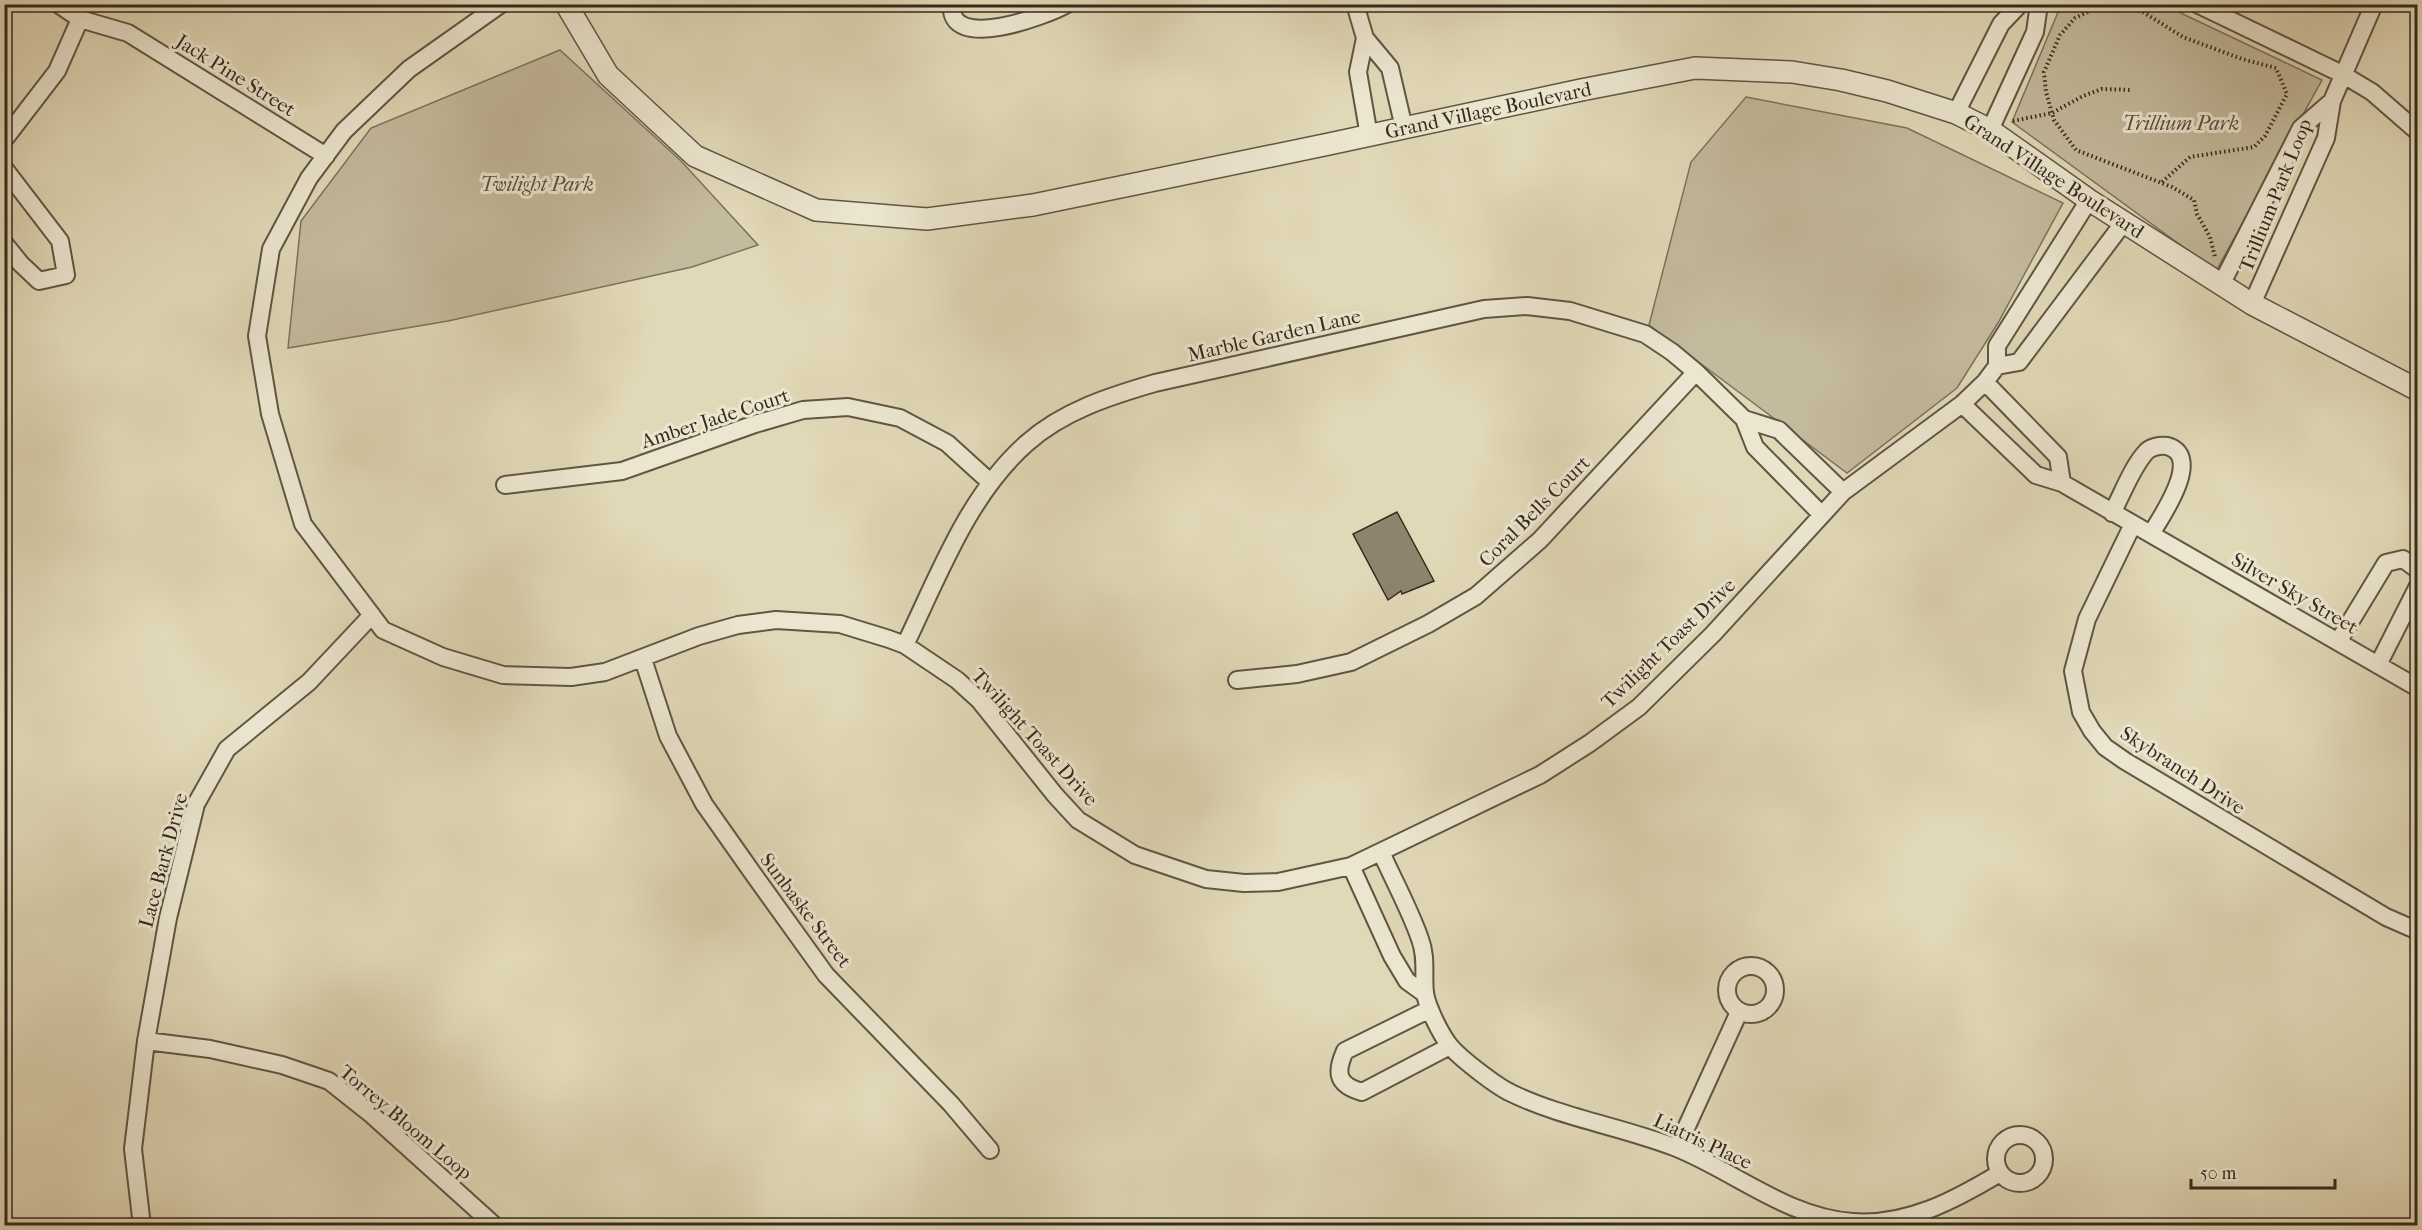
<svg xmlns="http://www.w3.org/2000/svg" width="2422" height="1230" viewBox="0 0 2422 1230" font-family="'IM FELL French Canon',serif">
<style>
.green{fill:#c4ba9d;stroke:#7c725e;stroke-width:1.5}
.building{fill:#8e846e;stroke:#342a1e;stroke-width:1.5}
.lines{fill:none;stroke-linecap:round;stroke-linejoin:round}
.minor-casing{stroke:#5f5644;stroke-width:20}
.tertiary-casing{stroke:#5f5644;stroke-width:24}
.path{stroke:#342a1e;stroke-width:4;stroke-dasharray:1.5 3;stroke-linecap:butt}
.minor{stroke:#ece6d0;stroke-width:16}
.tertiary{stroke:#ece6d0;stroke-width:21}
.labels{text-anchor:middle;stroke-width:6;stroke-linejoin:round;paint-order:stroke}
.street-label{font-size:20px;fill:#342a1e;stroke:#ece6d0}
.park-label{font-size:20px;font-style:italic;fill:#584e3e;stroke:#ece6d0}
</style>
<rect width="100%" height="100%" fill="#e1d8b7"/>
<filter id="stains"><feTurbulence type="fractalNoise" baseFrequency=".00333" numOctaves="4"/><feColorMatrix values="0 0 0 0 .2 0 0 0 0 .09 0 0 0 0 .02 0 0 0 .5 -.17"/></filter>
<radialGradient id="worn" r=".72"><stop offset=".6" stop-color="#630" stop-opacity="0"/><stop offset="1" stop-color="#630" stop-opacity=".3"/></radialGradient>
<path class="green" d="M 2061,5 L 2164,5 L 2322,80 L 2216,271 L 2012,122 Z
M 560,50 L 681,161 L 758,245 L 692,267 L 448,321 L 288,348 L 301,221 L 371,128 Z
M 1746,97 L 1907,128 L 2063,203 L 1998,323 L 1957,388 L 1847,473 L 1649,325 L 1691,162 Z"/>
<path class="building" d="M 1397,512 L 1434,581 L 1402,594 L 1401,591 L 1388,600 L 1353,534 Z"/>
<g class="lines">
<g class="minor-casing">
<path id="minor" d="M 58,4 L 80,19 L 128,33 L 326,156
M 501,4 L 409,69 L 344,131 L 309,178 L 271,249 L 257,336 L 270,414 L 303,524 L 383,630 L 443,657 L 503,675 L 571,677 L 605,672 L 699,636 L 738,625 L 776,620 L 840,624 L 889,639 L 905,645 L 957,680 L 979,700 L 1055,795 L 1078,820 L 1135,855 L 1206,879 L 1244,883 L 1278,882 L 1351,866 L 1540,775 L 1590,743 L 1639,707 L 1713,634 L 1843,492 L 1962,404 L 1985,382 L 1997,366 L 1997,346 L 2089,200
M 952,4 C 947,53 1046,16 1067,4
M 1355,4 L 1365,38 L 1390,68 L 1404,128
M 2197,4 L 2342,74 L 2372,92 L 2418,132
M 1365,38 L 1358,72 L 1369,136
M 1956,113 L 2001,24 L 2020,4
M 1990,130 L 2035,32 L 2039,4
M 4,140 L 57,71 L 80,19
M 4,168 L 60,241 L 66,275 L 39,281 L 21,264 L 4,243
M 2221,285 L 2301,128 L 2332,101
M 2252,304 L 2326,138 L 2332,101 L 2374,4
M 1997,366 L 2019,362 L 2124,222
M 1985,382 L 2058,457 L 2062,483
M 1962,404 L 2036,475 L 2062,483 L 2418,688
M 1744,419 L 1779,430 L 1843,492
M 505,485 L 622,471 L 755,424 L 803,410 L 848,407 L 900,418 L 947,443 L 990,482
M 2112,513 C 2122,495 2132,467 2146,452 C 2150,447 2160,445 2167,446 C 2204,456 2161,517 2151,534
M 2133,524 L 2087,619 L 2073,671 L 2081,712 L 2092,731 L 2105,747 L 2125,761 L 2386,917 L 2418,931
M 2338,642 L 2386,563 L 2403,559 L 2418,570
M 905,645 C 939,575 968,495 1027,443 C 1063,411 1110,396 1155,383 L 1484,309 L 1527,306 L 1570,311 L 1645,334 L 1672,352 L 1696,372 L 1744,419 L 1755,447 L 1821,514
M 643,659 L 668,736 L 704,804 L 754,875 L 826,975 L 951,1104 L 990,1150
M 2378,665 L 2418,586
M 1237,680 L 1297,674 L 1351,662 L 1428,624 L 1476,596 L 1540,540 L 1696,372
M 1381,852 C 1394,881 1410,910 1420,939 C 1427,957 1423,975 1425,993 C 1427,1007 1441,1035 1450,1046 C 1460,1058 1496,1086 1511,1093 C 1560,1117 1622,1127 1674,1147 C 1733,1170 1787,1218 1853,1222 C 1907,1226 1955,1200 2000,1173
M 1351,866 L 1392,956 L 1407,981 L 1425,994
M1727 990a24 24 0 1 1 48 0a24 24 0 1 1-48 0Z
M 1430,1009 L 1345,1051 C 1335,1073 1337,1085 1362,1092 L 1450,1046
M 146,1041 L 210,1049 L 282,1065 L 329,1081 L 372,1115 L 495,1226
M1996 1159a24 24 0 1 1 48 0a24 24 0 1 1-48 0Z
M 1677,1148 L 1739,1012
M 142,1226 L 133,1149 L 146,1041 L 168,918 L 196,804 L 227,749 L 309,682 L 372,615"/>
</g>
<g class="tertiary-casing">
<path id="tertiary" d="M 566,4 L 608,75 L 695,156 L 816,210 L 927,219 L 1033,205 L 1329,144 L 1581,90 L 1695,68 L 1792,72 L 1841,80 L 1887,91 L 1956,113 L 1990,130 L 2089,200 L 2252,304 L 2418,390"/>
</g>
<path class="path" d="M 2104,4 L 2075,18 L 2060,35 L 2044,72 L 2046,92 L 2054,120 L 2076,150 L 2172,187 L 2194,200 L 2197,214 L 2210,237 L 2215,257
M 2117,4 L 2143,12 L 2183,37 L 2242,59 L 2276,68 L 2287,94 L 2265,136 L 2254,147 L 2190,157 L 2161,183
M 2013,121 L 2052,113 L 2083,96 L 2102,89 L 2132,90"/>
<use href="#minor" class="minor"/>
<use href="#tertiary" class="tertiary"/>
</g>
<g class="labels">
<g class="street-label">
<text transform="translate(236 75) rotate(32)" y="7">Jack Pine Street</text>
<text transform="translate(1488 110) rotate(-12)" y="7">Grand Village Boulevard</text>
<text transform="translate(2054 176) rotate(33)" y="7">Grand Village Boulevard</text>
<text transform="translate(2275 195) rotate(-68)" y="7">Trillium Park Loop</text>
<text transform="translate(1274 335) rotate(-13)" y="7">Marble Garden Lane</text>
<text transform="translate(715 418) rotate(-18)" y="7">Amber Jade Court</text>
<text transform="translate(1534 511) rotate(-45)" y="7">Coral Bells Court</text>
<text transform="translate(2295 593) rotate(30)" y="7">Silver Sky Street</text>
<text transform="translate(1668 643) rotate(-44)" y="7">Twilight Toast Drive</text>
<text transform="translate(1035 737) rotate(48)" y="7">Twilight Toast Drive</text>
<text transform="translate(2183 770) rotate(33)" y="7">Skybranch Drive</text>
<text transform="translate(163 860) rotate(-75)" y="7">Lace Bark Drive</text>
<text transform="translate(806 910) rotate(53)" y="7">Sunbaske Street</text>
<text transform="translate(406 1122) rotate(40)" y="7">Torrey Bloom Loop</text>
<text transform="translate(1703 1141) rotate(25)" y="7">Liatris Place</text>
</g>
<g class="park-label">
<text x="2181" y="130">Trillium Park</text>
<text x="537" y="191">Twilight Park</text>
</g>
</g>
<rect width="2422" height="1230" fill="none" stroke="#e1d8b7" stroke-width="24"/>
<rect x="6" y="6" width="2410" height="1218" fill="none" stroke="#342a1e" stroke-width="3"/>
<rect x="12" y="12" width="2398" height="1206" fill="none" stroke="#342a1e" stroke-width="1.5"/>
<path d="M2191 1179v9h144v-9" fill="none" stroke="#342a1e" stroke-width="3"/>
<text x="2200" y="1179" font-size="18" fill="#342a1e" stroke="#ece6d0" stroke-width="4.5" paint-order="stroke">50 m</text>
<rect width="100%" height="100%" filter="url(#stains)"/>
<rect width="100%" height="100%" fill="url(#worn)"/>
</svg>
